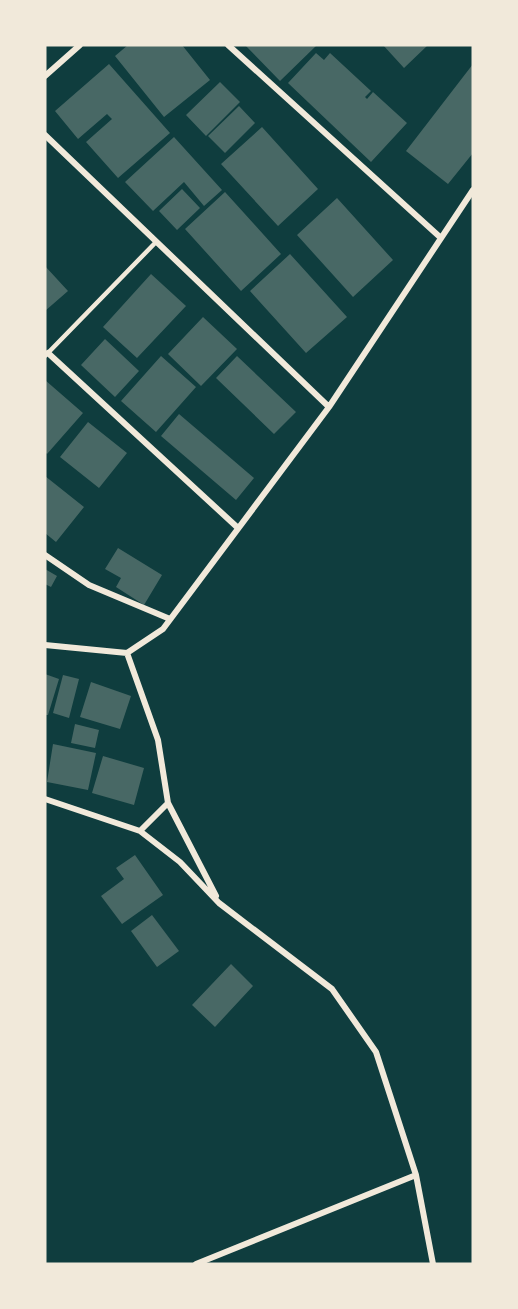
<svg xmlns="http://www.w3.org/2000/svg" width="518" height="1309" viewBox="0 0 518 1309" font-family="Figtree,sans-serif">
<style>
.building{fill:#486865}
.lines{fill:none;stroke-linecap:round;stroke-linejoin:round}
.service{stroke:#f1e9da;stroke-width:4.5}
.minor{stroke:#f1e9da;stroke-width:6}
</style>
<rect width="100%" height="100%" fill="#0f3d3e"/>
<path class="building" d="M 128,45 L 182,45 L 210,80 L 164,117 L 115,56 Z
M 245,45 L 317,45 L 280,81 Z
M 383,45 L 428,45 L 404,68 Z
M 316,53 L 324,60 L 330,53 L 371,91 L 365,97 L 367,99 L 373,92 L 407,123 L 371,162 L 288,83 Z
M 109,64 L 170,133 L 118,178 L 86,142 L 112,119 L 107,114 L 78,139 L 55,111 Z
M 473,64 L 473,153 L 448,184 L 406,151 Z
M 220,82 L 240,102 L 206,136 L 186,115 Z
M 239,106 L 255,123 L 225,153 L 208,136 Z
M 262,127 L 318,189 L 278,226 L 221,164 Z
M 174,137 L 222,190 L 204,206 L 184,182 L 153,211 L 125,182 Z
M 182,189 L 200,208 L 177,230 L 159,211 Z
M 225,192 L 281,254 L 241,291 L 185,229 Z
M 337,198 L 393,260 L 353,297 L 297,235 Z
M 290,254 L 347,317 L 306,353 L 250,291 Z
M 45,266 L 68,291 L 45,311 Z
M 151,274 L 186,306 L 137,358 L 103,327 Z
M 203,317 L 237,349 L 201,386 L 168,354 Z
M 105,339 L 139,371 L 115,397 L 81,365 Z
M 161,356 L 196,387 L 156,432 L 121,401 Z
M 237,356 L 296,412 L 274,434 L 216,378 Z
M 45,380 L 83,413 L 47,454 L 45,452 Z
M 179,414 L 254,478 L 236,500 L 161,436 Z
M 88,422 L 127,453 L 99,488 L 60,457 Z
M 45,476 L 84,507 L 56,542 L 45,533 Z
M 118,548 L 162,575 L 144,605 L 116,587 L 121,578 L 105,569 Z
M 45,569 L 57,576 L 51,587 L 45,584 Z
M 45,674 L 59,679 L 48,715 L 45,715 Z
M 63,675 L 79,679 L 69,718 L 53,713 Z
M 91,682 L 131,696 L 120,729 L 80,717 Z
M 75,724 L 99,730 L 95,748 L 71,743 Z
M 53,744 L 96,753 L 88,790 L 47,782 Z
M 103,756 L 144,768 L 134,805 L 92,793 Z
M 135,855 L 163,895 L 122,924 L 101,896 L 124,879 L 116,868 Z
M 152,915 L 179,951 L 157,967 L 131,931 Z
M 231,964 L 253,986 L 215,1027 L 192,1005 Z"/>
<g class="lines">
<path class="service" d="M 45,356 L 156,242"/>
<path class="minor" d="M 228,45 L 441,238
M 45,76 L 80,45
M 45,135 L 329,407
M 48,353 L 238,528
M 45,555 L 89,585 L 170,619
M 45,645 L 127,653 L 163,629 L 329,407 L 473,190
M 127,653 L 158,740 L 168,803 L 216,896
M 45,799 L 140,831 L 180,862 L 219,903 L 332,989 L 376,1052 L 416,1175 L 433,1264
M 140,831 L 168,803
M 196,1264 L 416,1175"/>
</g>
<rect width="518" height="1309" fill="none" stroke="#f1e9da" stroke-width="93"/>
</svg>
